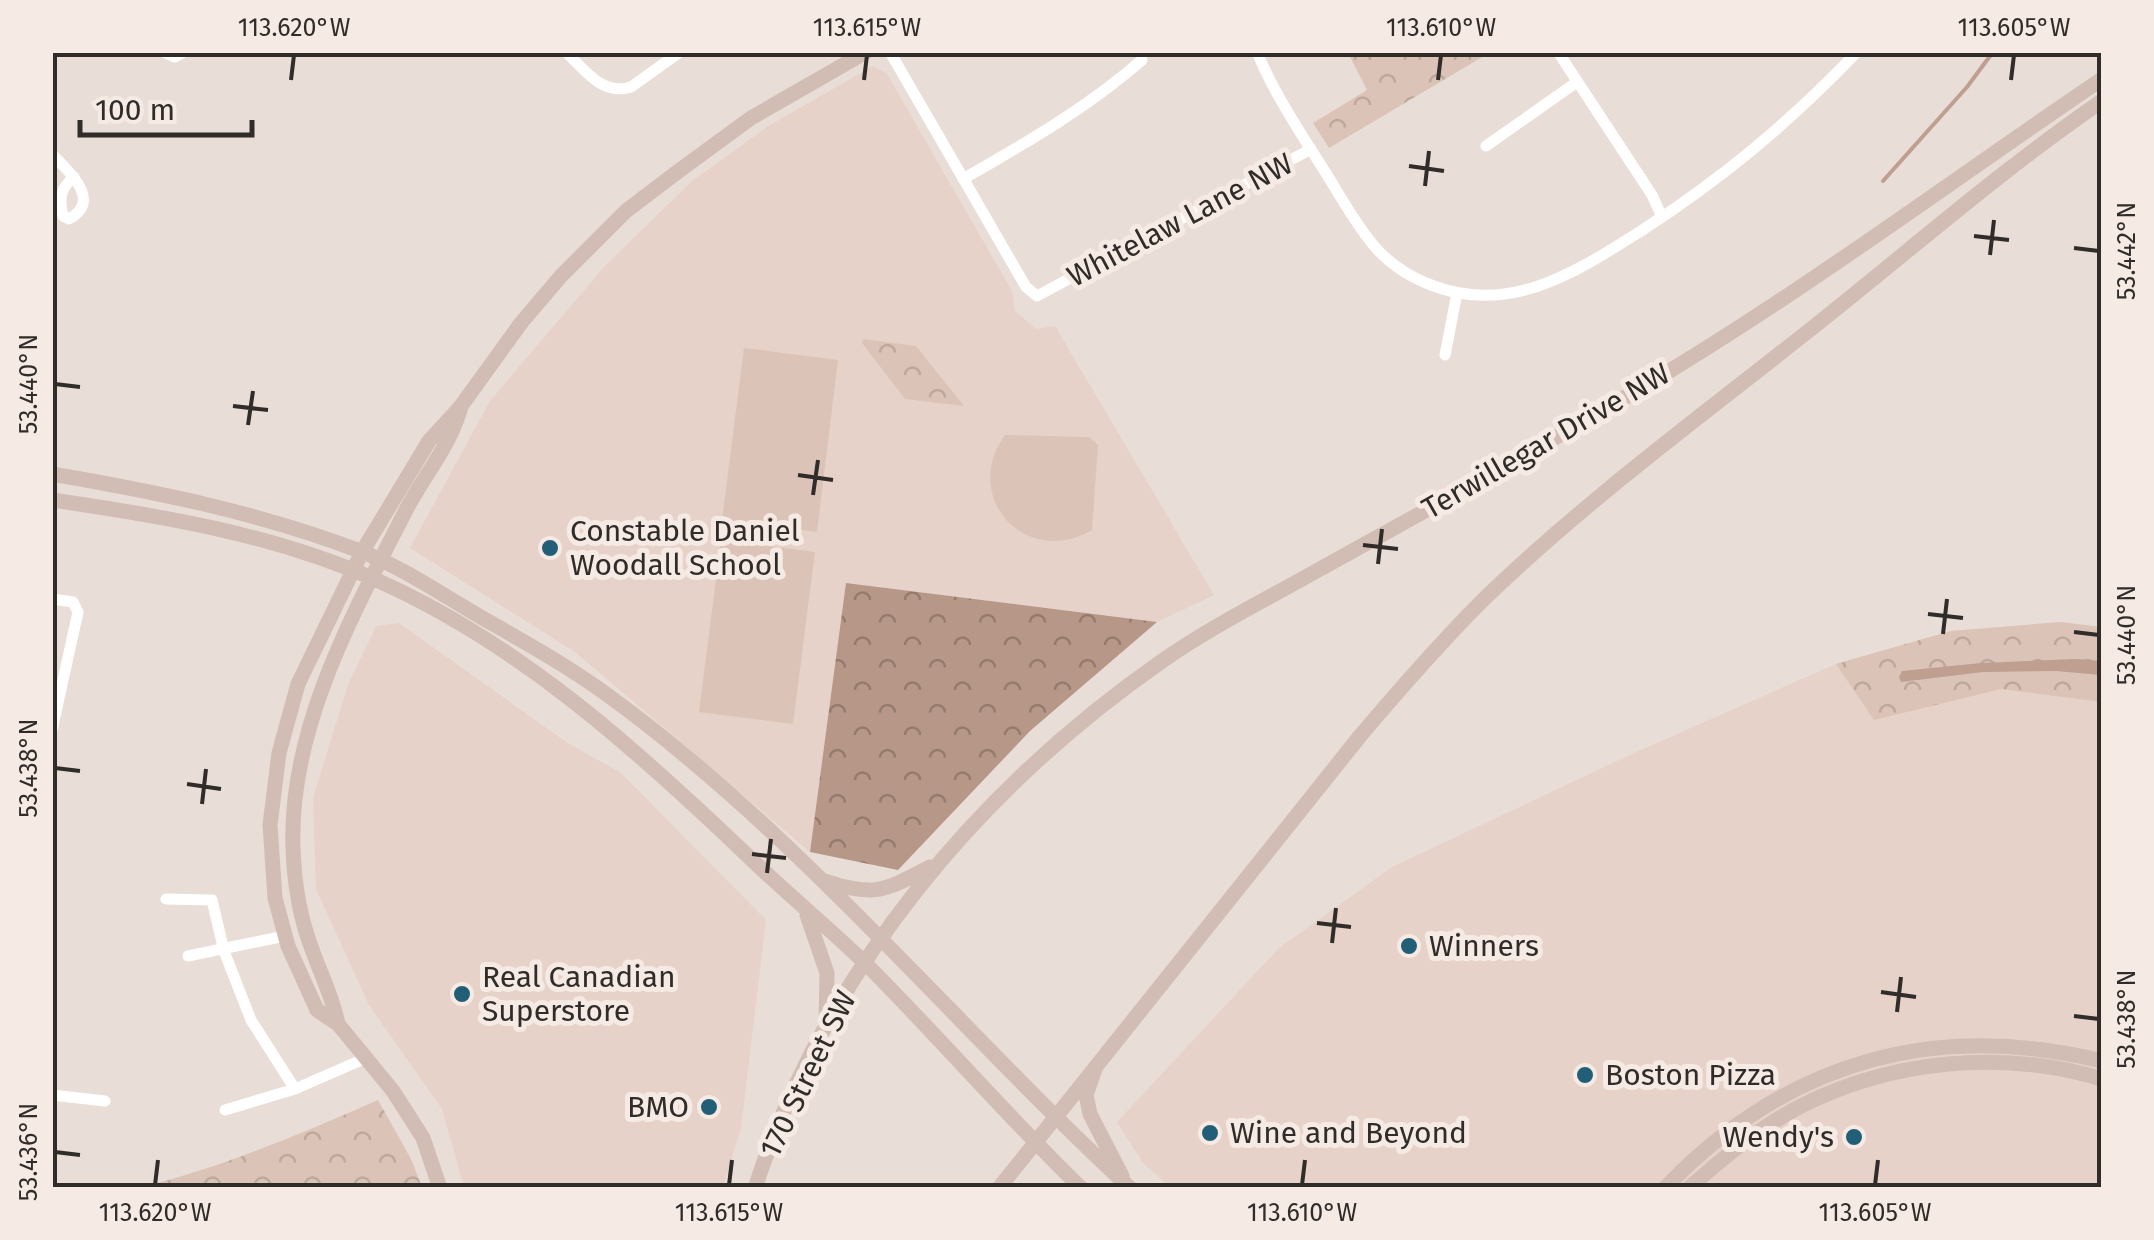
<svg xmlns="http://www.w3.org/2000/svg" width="2154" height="1240" viewBox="0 0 2154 1240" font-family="'Fira Sans',sans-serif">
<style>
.built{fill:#e6d2c8}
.forest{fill:url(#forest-crowns)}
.park{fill:url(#park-crowns)}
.garden{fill:#dcc3b7}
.water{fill:#bf9f8f}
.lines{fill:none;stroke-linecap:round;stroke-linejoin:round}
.stream{stroke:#bf9f8f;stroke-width:4}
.street{stroke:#fff;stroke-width:11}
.secondary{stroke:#d1bdb4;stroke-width:15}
.ticks{fill:none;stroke:#302c29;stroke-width:4}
.poi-dot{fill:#225f76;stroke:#f6eae4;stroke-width:4}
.labels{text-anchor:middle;stroke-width:10;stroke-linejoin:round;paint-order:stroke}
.street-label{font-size:30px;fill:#302c29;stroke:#f6eae4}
.poi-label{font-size:30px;fill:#302c29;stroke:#f6eae4;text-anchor:start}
.neatline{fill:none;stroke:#302c29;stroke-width:4}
.ticks-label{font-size:25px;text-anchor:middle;fill:#302c29}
</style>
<defs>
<pattern id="forest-crowns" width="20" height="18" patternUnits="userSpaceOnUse" patternTransform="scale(2.5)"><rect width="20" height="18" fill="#b79787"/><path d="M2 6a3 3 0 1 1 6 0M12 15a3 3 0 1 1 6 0" fill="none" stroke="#957b6e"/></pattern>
<pattern id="park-crowns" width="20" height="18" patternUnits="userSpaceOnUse" patternTransform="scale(2.5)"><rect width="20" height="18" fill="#dcc3b7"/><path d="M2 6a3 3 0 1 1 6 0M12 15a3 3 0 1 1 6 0" fill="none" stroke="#bda89d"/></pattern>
</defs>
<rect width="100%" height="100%" fill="#e9ddd7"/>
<path class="built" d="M 873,66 L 887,74 L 1012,291 L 1015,311 L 1036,329 L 1055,326 L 1214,595 L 1157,622 L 847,583 L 810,852 L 575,652 L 410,548 L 490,401 L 604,267 L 692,181 L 770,125 Z
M 2060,622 L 2101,627 L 2101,1187 L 1170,1187 L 1143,1163 L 1117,1122 L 1279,948 L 1392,867 L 1634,753 L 1836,664 L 1951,631 Z
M 399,623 L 566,742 L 621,773 L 766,920 L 741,1128 L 723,1187 L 464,1187 L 442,1109 L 369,1005 L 316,889 L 313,798 L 348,685 L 376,626 Z"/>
<path class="forest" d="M 846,583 L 1157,622 L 1030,731 L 898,870 L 810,852 Z"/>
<path class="park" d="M 1348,53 L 1489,53 L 1329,148 L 1313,123 L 1367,90 Z
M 863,339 L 916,346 L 964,406 L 905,399 L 862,343 Z
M 2060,622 L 2101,627 L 2101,702 L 2001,689 L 1874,720 L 1836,664 L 1951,631 Z
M 378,1100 L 411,1159 L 422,1187 L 142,1187 C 224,1167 300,1134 378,1100 Z"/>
<path class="garden" d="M 744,348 L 838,360 L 817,532 L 722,520 Z
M 1005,435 L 1089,437 L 1098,445 L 1092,530 C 1026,569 960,497 1005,435 Z
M 721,540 L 815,552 L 793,724 L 699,712 Z"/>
<path class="water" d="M 2076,659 L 2101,661 L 2101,675 L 2056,671 L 1983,672 L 1901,682 L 1899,677 L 1902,671 L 1981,663 Z"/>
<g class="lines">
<path class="stream" d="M 1883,181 L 1967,87 L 1993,52"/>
<path class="street" d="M 163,52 L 175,57 L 184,52
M 566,52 C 585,70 602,96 631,87 L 680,52
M 890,52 L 1026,287 L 1037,296 L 1311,149
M 1257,52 C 1275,96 1304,138 1329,178 C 1343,201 1357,226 1375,247 C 1390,264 1410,277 1431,285 C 1510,316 1576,272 1641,231 C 1723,178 1789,123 1857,52
M 1558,52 L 1652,195 L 1662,217
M 1486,146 L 1577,82
M 52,154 C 68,171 103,200 69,219 L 63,216 C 59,199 60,188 74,177
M 963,179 C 1026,143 1087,108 1142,60
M 1445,355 L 1457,293
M 52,599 L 73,602 L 78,612 L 52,730
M 166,899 L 212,900 L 224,951 L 251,1020 L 295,1089
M 188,956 L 285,936
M 52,1095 L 105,1101
M 225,1110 L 295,1089 L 366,1058"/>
<path class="secondary" d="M 52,474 C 157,492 261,513 360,551 C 402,567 441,594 479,616 C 521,640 563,663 602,691 C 798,832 953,1024 1130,1188
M 52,500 C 162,516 272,534 374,579 C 518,642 637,750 749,857 C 787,894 828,927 866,964 C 939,1037 1007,1116 1081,1188
M 825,881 C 875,898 886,890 930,867
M 807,915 L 827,973 L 826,1023
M 338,1024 C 333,998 322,977 313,952 C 300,919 294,882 293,847 C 289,728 353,614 406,510 C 424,476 449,447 460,410
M 1095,1069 L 1086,1095 L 1090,1114 L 1122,1176
M 440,1188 L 423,1138 L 393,1091 L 338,1024 L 317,1010 L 288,946 L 275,898 L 270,825 L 279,753 L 298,684 L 362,552 L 429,441 L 461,406 L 521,323 L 561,276 L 626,211 L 676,173 L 751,118 L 866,52
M 755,1188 C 826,970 979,788 1165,659 C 1214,625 1269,598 1320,569 C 1430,508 1540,448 1648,384 C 1804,291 1951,181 2102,79
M 999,1188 L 1360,736 C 1399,690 1439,644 1482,601 C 1587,499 1707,412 1821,321 C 1914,247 2004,168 2102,101
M 1665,1188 C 1786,1062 1933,1020 2102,1061
M 1689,1188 C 1723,1158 1760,1127 1801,1106 C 1892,1060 2003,1049 2102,1079"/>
</g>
<path class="ticks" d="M 291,80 L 294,55M 864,80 L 867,55M 1438,80 L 1441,55M 2011,80 L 2014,55M 1409,166 L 1444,171M 1425,186 L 1429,151M 1974,236 L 2009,240M 2074,248 L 2099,251M 1990,255 L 1994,220M 55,384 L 80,387M 233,406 L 268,410M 248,425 L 253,391M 798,475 L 833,480M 813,495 L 818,460M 1363,545 L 1398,549M 1378,564 L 1382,529M 1928,614 L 1963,618M 2074,632 L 2099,635M 1943,634 L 1947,599M 55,768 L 80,771M 187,784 L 221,789M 202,804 L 206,769M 752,854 L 786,858M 767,873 L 771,839M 1317,923 L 1351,927M 1332,943 L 1336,908M 1881,992 L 1916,997M 1897,1012 L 1901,977M 2074,1016 L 2099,1019M 55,1152 L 80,1155M 155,1185 L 158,1160M 729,1185 L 732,1160M 1302,1185 L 1305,1160M 1875,1185 L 1878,1160"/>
<g class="poi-dot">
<circle cx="550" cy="548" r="10"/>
<circle cx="1409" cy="946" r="10"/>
<circle cx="462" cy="994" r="10"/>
<circle cx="1585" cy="1075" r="10"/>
<circle cx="709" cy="1107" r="10"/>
<circle cx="1210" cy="1133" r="10"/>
<circle cx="1854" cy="1137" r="10"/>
</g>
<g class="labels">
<g class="street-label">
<text transform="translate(1180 220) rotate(-28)" y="10">Whitelaw Lane NW</text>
<text transform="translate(1546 441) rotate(-30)" y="10">Terwillegar Drive NW</text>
<text transform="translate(808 1074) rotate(-64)" y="10">170 Street SW</text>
</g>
<g class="poi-label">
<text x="570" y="541">Constable Daniel<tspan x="570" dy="34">Woodall School</tspan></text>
<text x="1429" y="956">Winners</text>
<text x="482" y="987">Real Canadian<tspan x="482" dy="34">Superstore</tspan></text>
<text x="1605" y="1085">Boston Pizza</text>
<text x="689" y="1117" text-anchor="end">BMO</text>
<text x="1230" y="1143">Wine and Beyond</text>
<text x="1834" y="1147" text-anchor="end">Wendy's</text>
</g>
</g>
<rect width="2154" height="1240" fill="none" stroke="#f6eae4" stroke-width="110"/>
<path d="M80 120v15h172v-15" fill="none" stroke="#302c29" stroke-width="5"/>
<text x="95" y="120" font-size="30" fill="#302c29" stroke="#f6eae4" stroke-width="8" paint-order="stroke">100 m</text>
<rect x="55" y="55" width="2044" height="1130" class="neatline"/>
<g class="ticks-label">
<text x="294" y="36">113.620°W</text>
<text x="867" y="36">113.615°W</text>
<text x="1441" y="36">113.610°W</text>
<text x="2014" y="36">113.605°W</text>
<text transform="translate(2126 251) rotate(-90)" y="9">53.442°N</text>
<text transform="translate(28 384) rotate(-90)" y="9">53.440°N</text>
<text transform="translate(2126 635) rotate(-90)" y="9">53.440°N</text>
<text transform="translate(28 768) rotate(-90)" y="9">53.438°N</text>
<text transform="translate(2126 1019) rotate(-90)" y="9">53.438°N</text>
<text transform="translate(28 1152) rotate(-90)" y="9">53.436°N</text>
<text x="155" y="1221">113.620°W</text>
<text x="729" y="1221">113.615°W</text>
<text x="1302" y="1221">113.610°W</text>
<text x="1875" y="1221">113.605°W</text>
</g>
</svg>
